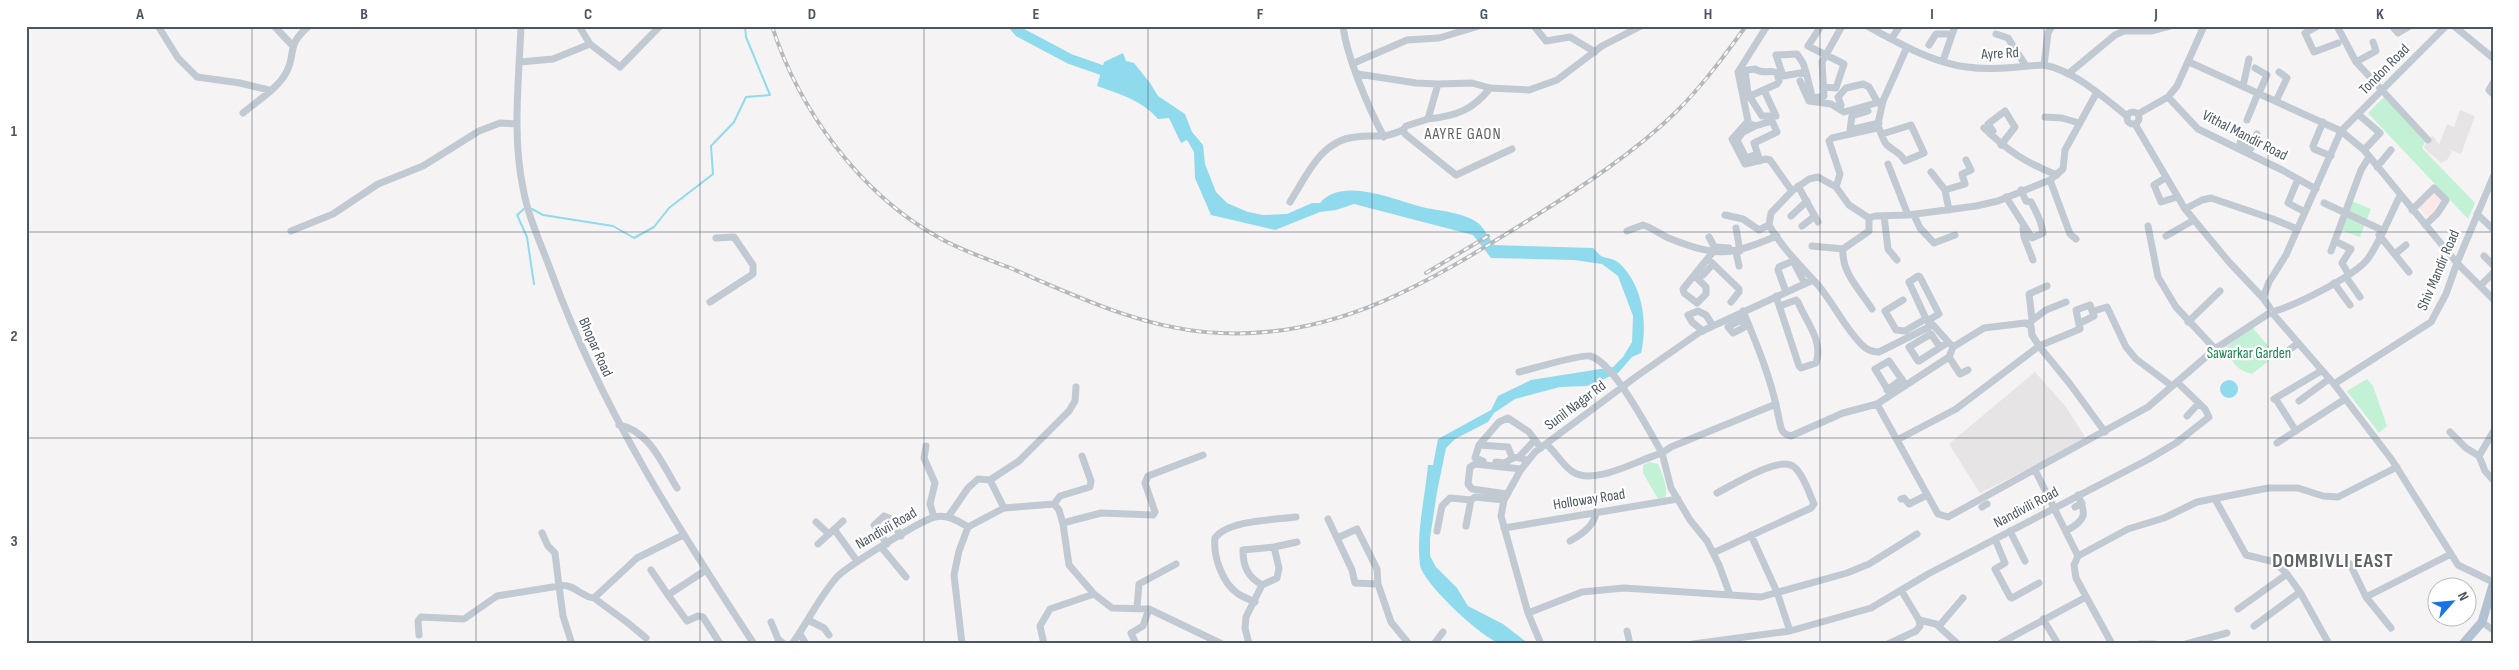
<svg xmlns="http://www.w3.org/2000/svg" width="2519" height="670" viewBox="0 0 2519 670" font-family="'Sofia Sans Condensed',sans-serif">
<style>
.education{fill:#e6e4e5}
.medical{fill:#fce8e6}
.green{fill:#c3f1d5}
.water{fill:#90daee}
.lines{fill:none;stroke-linecap:round;stroke-linejoin:round}
.stream{stroke:#90daee;stroke-width:2}
.river{stroke:#90daee;stroke-width:10}
.minor{stroke:#c1cad2;stroke-width:7}
.major{stroke:#b3c2d1;stroke-width:9}
.rail-casing{stroke:#b5b8bd;stroke-width:4}
.rail{stroke:#fff;stroke-width:2;stroke-dasharray:5.5;stroke-linecap:butt}
.grid{fill:none;stroke:#4a5661;stroke-width:1;stroke-opacity:0.55}
.labels{text-anchor:middle;stroke-width:4.5;stroke-linejoin:round;paint-order:stroke}
.street-label{font-size:15px;fill:#4a5661;stroke:#fff}
.park-label{font-size:15px;fill:#17864f;stroke:#fff}
.neighbourhood-label{font-size:16px;letter-spacing:1px;fill:#5f6368;stroke:#fff}
.district-label{font-size:20px;font-weight:bold;letter-spacing:1px;fill:#5f6368;stroke:#fff}
.neatline{fill:none;stroke:#4a5661;stroke-width:2}
.grid-label{font-size:16px;text-anchor:middle;font-weight:bold;fill:#4a5661}
</style>
<rect width="100%" height="100%" fill="#f5f3f3"/>
<path class="education" d="M 2460,110 L 2475,116 L 2461,154 L 2448,149 L 2452,152 L 2447,160 L 2441,163 L 2424,148 L 2427,140 L 2433,136 L 2439,145 L 2447,124 L 2454,127 Z
M 2035,372 L 2066,407 L 2087,440 L 1980,493 L 1949,444 Z"/>
<path class="medical" d="M 2433,189 L 2443,199 L 2434,209 L 2436,212 L 2430,218 L 2418,206 Z"/>
<path class="green" d="M 2385,96 L 2426,140 L 2422,148 L 2475,203 L 2468,219 L 2368,113 Z
M 2349,200 L 2371,209 L 2360,237 L 2338,229 Z
M 2252,327 L 2276,355 L 2252,374 C 2237,371 2230,361 2227,346 Z
M 2367,379 L 2373,386 L 2387,426 L 2379,433 L 2347,391 Z
M 1650,462 L 1658,464 C 1662,473 1669,490 1665,498 L 1658,499 L 1643,473 L 1643,465 Z"/>
<path class="water" d="M 1123,53 L 1126,61 L 1134,63 L 1150,83 L 1158,96 L 1185,114 L 1192,132 L 1203,145 L 1205,164 L 1216,192 L 1227,203 L 1248,212 L 1263,215 L 1287,214 L 1312,203 L 1320,203 C 1342,176 1395,200 1422,207 C 1439,211 1463,212 1478,223 C 1484,228 1489,238 1494,245 L 1593,248 C 1595,250 1599,254 1601,256 C 1608,259 1613,258 1619,263 C 1643,285 1648,323 1641,353 L 1632,357 L 1618,373 L 1587,386 L 1560,387 L 1515,399 L 1494,413 L 1488,422 L 1455,439 L 1446,448 L 1437,492 L 1430,538 L 1430,556 L 1436,567 L 1457,588 L 1468,606 L 1503,624 L 1529,644 C 1520,644 1510,645 1502,644 C 1483,640 1423,583 1420,565 C 1416,532 1425,498 1428,465 L 1433,465 L 1438,439 L 1491,410 L 1498,396 L 1531,380 L 1613,367 L 1623,357 L 1632,342 L 1633,316 L 1618,276 L 1602,264 L 1574,260 L 1491,258 L 1473,235 L 1354,204 L 1336,210 L 1320,212 L 1275,230 L 1211,215 L 1195,178 L 1194,152 L 1187,140 L 1181,143 L 1169,118 L 1158,119 C 1143,101 1120,94 1097,86 L 1104,62 Z
M2220 389a9 9 0 1 1 18 0a9 9 0 1 1-18 0Z"/>
<g class="lines">
<path class="stream" d="M 525,208 L 517,215 L 527,237 L 534,284
M 532,209 L 543,215 L 613,226 L 634,238 L 654,227 L 669,208 L 713,174 L 711,146 L 734,122 L 746,97 L 770,95 L 746,37 L 745,26"/>
<path class="river" d="M 1014,26 L 1019,32 L 1070,59 L 1113,74"/>
<path class="minor" d="M 158,26 L 178,58 L 197,77 L 240,83 L 269,90
M 274,26 L 292,45
M 521,26 C 519,80 512,135 523,188 C 528,217 542,246 552,274 C 601,408 676,525 754,644
M 579,26 L 590,44
M 1343,26 C 1347,58 1369,109 1384,137
M 1534,26 L 1546,41 L 1570,37 L 1595,52
M 1767,26 L 1738,72 L 1748,121 L 1732,139 L 1745,164 L 1766,159 L 1770,160 L 1792,191 L 1771,213 L 1769,225 C 1782,248 1801,266 1818,285 C 1834,304 1844,327 1862,345 C 1867,350 1872,352 1879,352 L 1933,325 L 1953,347 L 1984,328 L 2025,323 L 2031,326 L 2032,335 L 2039,346 L 2080,329 L 2076,310 L 2090,305 L 2094,316 L 2080,323
M 1821,26 L 1808,46 L 1844,64 L 1836,88 L 1823,87
M 1867,26 C 1897,42 1932,63 1967,67 C 1992,71 2019,66 2044,65 C 2075,71 2103,97 2127,116
M 2318,26 L 2305,33 L 2314,52 L 2338,43
M 2337,26 L 2356,62 L 2428,140
M 2392,26 L 2398,33 L 2410,26
M 2454,26 L 2493,58
M 1996,34 L 2008,38 L 2026,66
M 1891,39 L 1900,26
M 1929,45 L 1936,34 L 1950,34
M 1943,61 L 1955,26
M 520,62 L 553,59 L 590,44 L 620,67 L 660,26
M 2189,62 L 2341,131 L 2364,150 L 2457,263 L 2493,299
M 2356,62 L 2376,51 L 2373,42
M 1354,63 L 1407,40 L 1439,38 L 1479,26
M 2044,65 L 2048,33 L 2052,26
M 2255,68 L 2267,75 L 2259,93
M 1745,70 L 1748,94 L 1762,116 L 1776,116 L 1764,90
M 1741,71 L 1755,69 C 1764,75 1770,69 1777,73 L 1779,81 L 1777,84 L 1748,97
M 1806,72 L 1803,63 L 1797,54 L 1776,55 L 1783,76 L 1806,72 L 1812,96 L 1815,98 L 1824,96 L 1822,62 L 1842,26
M 1358,74 L 1416,83 L 1438,84 L 1472,83 L 1490,88 L 1529,90 L 1557,80 L 1602,46 L 1641,26
M 2068,74 L 2115,35 L 2124,31 L 2151,31 L 2170,26
M 1800,81 L 1809,101 L 1831,104 L 1844,112 L 1883,101
M 2493,83 L 2489,90 L 2493,94
M 1438,84 L 1428,119 C 1456,116 1473,110 1490,88
M 2243,86 L 2249,59
M 2168,97 L 2198,129 L 2282,170 L 2316,189
M 2276,101 L 2287,78 L 2279,72
M 1841,105 L 1838,97 L 1846,88 L 1863,84 L 1869,87 L 1878,103
M 1868,111 L 1852,116 L 1850,130 L 1879,123
M2127 118a6 6 0 1 1 12 0a6 6 0 1 1-12 0Z
M 243,113 C 257,101 277,89 286,73 C 297,53 285,46 309,26
M 2138,114 L 2168,97 L 2177,86 L 2204,26
M 2358,114 L 2380,133 L 2364,150
M 2045,117 L 2062,118 L 2079,123
M 1428,119 L 1406,126 L 1403,130 L 1405,134 L 1456,175 L 1512,149
M 2247,120 L 2258,93
M 2323,122 L 2313,146 L 2314,149 L 2331,156
M 1748,123 L 1755,126 L 1772,121 L 1777,132 L 1754,143 L 1760,161
M 2135,124 L 2185,209 L 2229,262 L 2263,298 L 2270,308
M 1755,126 L 1743,132 L 1737,140 L 1746,158 L 1757,154
M 1878,126 C 1881,132 1883,141 1887,145 C 1895,152 1899,151 1905,161 L 1924,153 L 1911,125 L 1882,134
M 1984,128 C 2008,151 2026,163 2057,175
M 1993,131 L 1988,124 L 2005,111 L 2015,127 L 2001,145
M 2242,136 L 2240,143 L 2251,148 L 2257,134
M 1888,164 L 1908,215
M 2377,167 L 2391,150
M 1931,172 L 1945,190 L 1949,210
M 2298,179 L 2288,203 L 2305,212
M 2050,180 L 2070,234 L 2076,239
M 2162,180 L 2154,185 L 2161,202 L 2177,197
M 1798,186 L 1818,222
M 1836,187 L 1840,174 L 1829,141 L 1832,138 L 1877,128 L 1883,101 L 1907,47
M 1945,190 L 1965,184 L 1962,174 L 1971,170 L 1966,160
M 1792,191 L 1809,179 L 1818,177 L 1836,187 L 1849,205 L 1869,218
M 2006,197 L 2032,238 L 2043,233 C 2042,223 2036,211 2031,202 L 2026,201 L 2021,190
M 1290,202 C 1306,177 1321,140 1355,137 C 1377,134 1380,140 1403,130
M 2324,203 L 2382,230
M 2185,209 L 2202,200 L 2211,198 L 2273,219 L 2297,229
M 2412,210 L 2434,188 L 2446,200 L 2437,214 L 2425,225
M 2477,214 L 2493,229
M 1725,215 L 1743,219 L 1759,230 L 1769,225
M 1914,215 L 1920,228 L 1934,243 L 1955,235
M 1791,216 L 1807,201
M 1884,216 L 1888,249 L 1897,260
M 1869,218 L 1875,216 L 1908,215 L 1976,206 L 1998,201 L 2050,180 L 2063,169 L 2065,150 L 2097,92
M 1869,218 L 1869,231 L 1843,249 C 1841,272 1860,290 1872,309
M 1802,226 L 1815,216
M 2148,226 L 2158,277 L 2176,307 L 2215,349
M 1736,228 L 1740,251
M 2023,228 L 2024,237 L 2033,260
M 291,231 L 333,214 L 378,184 L 423,166 L 479,131 L 500,123 L 517,124
M 1627,231 L 1643,225 C 1653,228 1661,235 1671,239 C 1720,258 1730,255 1777,236
M 2379,235 L 2409,272
M 2166,236 L 2194,220
M 1709,237 L 1716,250
M 2335,241 L 2351,249 L 2342,263 L 2349,275
M 1812,246 L 1843,249
M 1715,247 L 1729,248
M 2331,251 L 2361,170 L 2369,157
M 1736,252 L 1739,266
M 2395,254 L 2406,245
M 2484,256 L 2493,265
M 1708,259 L 1739,289 L 1739,292 L 1731,302
M 1703,275 L 1713,264
M 1695,276 L 1706,287 L 1706,294 L 1697,303 L 1684,293 L 1683,289 L 1712,253
M 1918,276 L 1920,277 L 1939,314 L 1927,321 L 1909,282 Z
M 2346,277 L 2360,297
M 2334,283 L 2350,305
M 2480,286 L 2493,273
M 1786,292 L 1778,270 L 1779,267 L 1793,261 L 1805,284
M 1776,296 L 1799,366 L 1801,368 L 1816,363 C 1824,341 1805,320 1798,302 L 1796,300 L 1780,306
M 2263,298 L 2269,282 L 2286,255 L 2341,131 L 2446,26
M 1903,300 L 1885,311 L 1896,330 L 1905,331 L 1922,321
M 710,302 L 753,274 L 753,265 L 734,237 L 716,238
M 2097,310 L 2107,307 L 2126,347 L 2136,359 L 2172,386
M 1743,311 C 1758,347 1772,381 1779,419 C 1781,428 1781,434 1791,436 L 1843,413 L 1877,404 L 1949,357 L 1953,347
M 2275,311 C 2296,305 2352,277 2366,261 C 2377,249 2391,213 2400,196
M 2274,315 L 2334,384 L 2392,460 L 2458,565 L 2493,582
M 2032,319 L 2029,294 L 2047,286
M 2030,322 L 2046,310 L 2066,302
M 2188,322 L 2220,291
M 1745,327 L 1741,320 L 1728,327 L 1733,333 C 1738,331 1744,327 1749,325
M 1703,331 L 1692,322 L 1688,315 L 1698,311 L 1706,315 L 1713,326
M 1940,347 L 1931,334 L 1909,347 L 1918,361 L 1919,361 L 1947,343
M 2283,355 L 2298,343
M 1949,357 L 1960,374 L 1968,370
M 1519,372 C 1532,369 1580,354 1590,356 C 1614,362 1649,431 1662,453 L 1671,447 L 1776,404
M 2334,384 L 2431,322 L 2446,294 L 2457,263 L 2493,177
M 1887,390 L 1902,379
M 1891,395 L 1875,369 L 1889,361 L 1905,384
M 2274,399 L 2321,371
M 2277,401 L 2296,431
M 2299,401 L 2329,379
M 1877,404 L 1938,514 L 1948,517 L 2148,407 L 2215,349 L 2268,314
M 2187,416 L 2199,403
M 619,425 C 650,431 662,464 677,488
M 2450,432 L 2466,448 L 2479,456
M 2493,432 L 2479,456 L 2485,471 L 2493,480
M 1897,440 L 1956,409 L 2039,346 L 2070,384 L 2105,432
M 2277,443 L 2345,399
M 1546,444 C 1556,452 1562,465 1573,472 C 1595,486 1640,459 1662,453 L 1671,488 L 1690,520 L 1707,541 L 1719,565 L 1730,595
M 1479,445 L 1499,422 L 1508,418 L 1529,432 L 1541,448
M 926,446 L 924,458 L 935,483 L 930,504 L 934,517
M 1519,457 L 1535,440
M 1483,461 L 1475,458 L 1479,445 L 1508,447 L 1512,457
M 1496,462 L 1505,463 C 1514,456 1517,456 1528,461
M 2035,470 L 2078,556 L 2074,565 L 2076,578 L 2112,644
M 990,480 L 1019,461 L 1069,411 L 1075,401 L 1076,387
M 1507,494 L 1472,489 L 1468,484 L 1470,467 L 1475,464 L 1521,469
M 1901,499 L 1904,498 L 1909,504 L 1927,495
M 2215,499 L 2246,555 L 2275,562 L 2287,574 L 2300,592 L 2329,644
M 1054,504 L 1060,496 L 1090,487 L 1091,481 L 1082,456
M 1982,507 L 1987,504
M 2075,507 L 2082,503
M 948,517 L 968,488 L 978,479 L 990,480 L 1004,508
M 1328,519 L 1352,570 L 1355,583 L 1378,584
M 816,522 L 829,534
M 1063,523 L 1101,513 L 1153,515 L 1155,512 L 1145,483 L 1148,476 L 1203,455
M 1466,526 L 1471,500
M 1504,528 L 1678,499
M 834,529 L 857,561
M 1437,531 L 1442,506 L 1450,498 L 1471,500 L 1475,497 L 1504,500
M 2010,531 L 2025,561
M 2066,531 C 2086,520 2087,515 2078,495
M 1751,535 L 1777,592 L 1790,631
M 1337,538 L 1357,529 L 1377,569 L 1378,584 L 1391,622 L 1409,644
M 1995,539 L 2005,563 L 1995,569 L 2010,597 L 2012,598 L 2039,583
M 1570,541 C 1581,535 1595,525 1596,512
M 818,544 L 843,521
M 887,544 L 874,525 L 884,516 L 889,518 L 901,536
M 882,548 L 906,577
M 1713,553 L 1811,508 L 1814,504 C 1809,493 1803,473 1793,466 C 1778,456 1731,486 1717,493
M 2078,556 L 2128,529 L 2164,518 L 2197,502 L 2268,488 L 2298,488 L 2323,496 L 2338,497 L 2397,467
M 2350,564 L 2366,597
M 651,570 L 668,595
M 706,570 L 668,595 L 687,621 L 698,616 L 703,617 L 719,642
M 1262,585 C 1248,577 1243,567 1243,550 L 1274,547
M 594,598 L 628,623 L 646,638
M 1255,602 C 1249,599 1242,597 1237,593 C 1222,582 1213,556 1215,538 C 1228,520 1274,520 1296,517
M 1137,607 L 1139,584 L 1176,564
M 2238,609 L 2287,574
M 1528,613 L 1582,592 L 1624,588 L 1761,597 L 1847,573 L 1869,564 L 1917,534
M 2043,619 L 2058,644
M 808,620 L 824,628 L 829,635
M 1919,620 L 1936,624 L 1958,644
M 771,622 L 778,639 L 784,644
M 2482,622 L 2493,630
M 1939,626 L 1963,598
M 2254,626 L 2300,592
M 2391,628 L 2366,597 L 2451,554
M 1627,631 L 1630,644
M 800,634 L 806,644
M 419,635 L 418,621 L 421,617 L 464,619 L 497,596 L 559,586 L 555,553 L 548,546 L 542,533
M 572,644 L 563,616 L 559,586 C 574,583 581,597 594,598 L 637,558 L 683,535
M 792,644 C 808,622 819,597 837,577 C 846,567 923,519 935,517 C 947,514 958,521 968,527 L 1004,508 L 1054,504 L 1059,510 L 1063,524 L 1069,565 L 1094,594 L 1112,608 L 1149,609 L 1222,644
M 962,644 L 954,575 L 959,551 L 968,527
M 1044,644 L 1040,626 L 1050,609 L 1094,594
M 1136,644 L 1131,633 L 1143,626 L 1149,609
M 1249,644 L 1245,628 L 1246,617 L 1262,585 L 1277,578 L 1279,568 L 1274,547 L 1297,542
M 1434,644 L 1443,632
M 1541,644 L 1528,613 L 1501,516 L 1504,500 L 1520,471 L 1535,452 L 1637,376 L 1700,332 L 1813,280
M 1693,644 L 1790,631 L 1871,608 L 1928,574 L 2149,459 L 2176,443 L 2209,417 L 2205,409 L 2177,382
M 1888,644 L 1916,631 L 1920,626 L 1919,620 L 1901,590
M 1999,644 L 2086,597
M 2140,644 L 2155,644
M 2186,644 L 2227,633"/>
<path class="major" d="M 2463,644 L 2482,622 L 2493,585"/>
<g class="rail-casing">
<path id="rail" d="M 772,26 C 799,110 859,192 936,236 C 958,249 984,258 1008,267 C 1076,296 1145,330 1220,333 C 1340,339 1434,279 1532,218 C 1583,186 1634,153 1677,111 C 1703,85 1725,55 1746,26
M 1426,273 L 1488,236"/>
</g>
<use href="#rail" class="rail"/>
</g>
<path class="grid" d="M 252,26 L 252,644M 476,26 L 476,644M 700,26 L 700,644M 924,26 L 924,644M 1148,26 L 1148,644M 1372,26 L 1372,644M 1595,26 L 1595,644M 1820,26 L 1820,644M 2044,26 L 2044,644M 2268,26 L 2268,644M 26,232 L 2493,232M 26,438 L 2493,438"/>
<g class="labels">
<g class="street-label">
<text transform="translate(2000 53) rotate(-3)" y="5">Ayre Rd</text>
<text transform="translate(2384 69) rotate(-45)" y="5">Tondon Road</text>
<text transform="translate(2245 135) rotate(27)" y="5">Vithal Mandir Road</text>
<text transform="translate(2438 270) rotate(-67)" y="5">Shiv Mandir Road</text>
<text transform="translate(596 347) rotate(66)" y="5">Bhopar Road</text>
<text transform="translate(1575 405) rotate(-37)" y="5">Sunil Nagar Rd</text>
<text transform="translate(1589 499) rotate(-9)" y="5">Holloway Road</text>
<text transform="translate(2026 507) rotate(-28)" y="5">Nandivili Road</text>
<text transform="translate(886 528) rotate(-30)" y="5">Nandivii Road</text>
</g>
<g class="park-label">
<text x="2249" y="358">Sawarkar Garden</text>
</g>
<g class="neighbourhood-label">
<text x="1463" y="139">AAYRE GAON</text>
</g>
<g class="district-label">
<text x="2333" y="567">DOMBIVLI EAST</text>
</g>
</g>
<rect width="2519" height="670" fill="none" stroke="#ffffff" stroke-width="55"/>
<g transform="translate(2452 602) rotate(63)"><circle r="24" fill="#ffffff" stroke="#b7bbc0"/>
<path d="M0-4L9 19L0 12L-9 19Z" fill="#1a73e8"/>
<text y="-8" font-size="14" font-weight="bold" text-anchor="middle" fill="#4a5661">N</text>
</g>
<rect x="28" y="28" width="2464" height="614" class="neatline"/>
<g class="grid-label">
<text x="140" y="19">A</text>
<text x="364" y="19">B</text>
<text x="588" y="19">C</text>
<text x="812" y="19">D</text>
<text x="1036" y="19">E</text>
<text x="1260" y="19">F</text>
<text x="1484" y="19">G</text>
<text x="1708" y="19">H</text>
<text x="1932" y="19">I</text>
<text x="2156" y="19">J</text>
<text x="2380" y="19">K</text>
<text x="14" y="136">1</text>
<text x="14" y="341">2</text>
<text x="14" y="546">3</text>
</g>
</svg>
